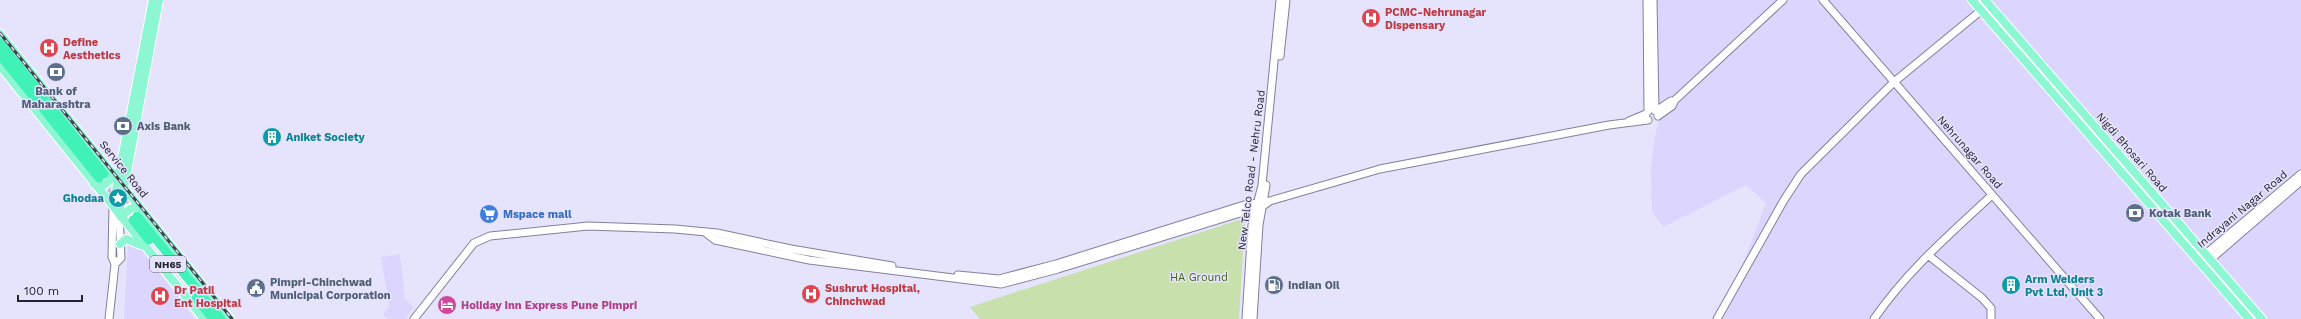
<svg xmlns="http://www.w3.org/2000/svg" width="2301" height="319" viewBox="0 0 2301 319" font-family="'Work Sans',sans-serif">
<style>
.built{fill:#dcd6fe}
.green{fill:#c7e0ac}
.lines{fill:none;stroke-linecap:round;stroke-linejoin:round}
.highway-tunnel{stroke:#bfbcd4;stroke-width:9;stroke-dasharray:9 4.5;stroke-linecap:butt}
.secondary-casing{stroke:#837f9d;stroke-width:9}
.primary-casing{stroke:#fff;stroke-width:10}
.highway-casing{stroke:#fff;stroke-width:11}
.secondary{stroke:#fff;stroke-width:7}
.primary{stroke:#8df7d4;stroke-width:8}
.highway{stroke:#41f2b8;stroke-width:9}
.rail-casing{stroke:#413f4d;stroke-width:3}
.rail{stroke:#e6e3fd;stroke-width:1.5;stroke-dasharray:4.5;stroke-linecap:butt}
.labels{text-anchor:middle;stroke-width:3;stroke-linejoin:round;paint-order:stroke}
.shield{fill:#e6e3fd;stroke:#5e5c6c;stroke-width:1}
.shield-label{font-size:10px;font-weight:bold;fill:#24222e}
.health-label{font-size:11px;font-weight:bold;fill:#be3a42;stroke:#e6e3fd;text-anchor:start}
.service-label{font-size:11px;font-weight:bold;fill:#4e5e75;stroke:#e6e3fd;text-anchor:start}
.culture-label{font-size:11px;font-weight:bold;fill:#0d838f;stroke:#e6e3fd;text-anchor:start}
.street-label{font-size:11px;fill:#24222e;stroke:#e6e3fd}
.shop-label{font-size:11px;font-weight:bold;fill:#366cbe;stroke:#e6e3fd;text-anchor:start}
.park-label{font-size:11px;fill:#446212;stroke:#e6e3fd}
.hotel-label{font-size:11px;font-weight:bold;fill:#b23c85;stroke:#e6e3fd;text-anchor:start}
</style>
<rect width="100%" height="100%" fill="#e6e3fd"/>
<path class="built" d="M 1653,0 L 1970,0 L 2247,319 L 1722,319 L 1766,203 L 1746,185 L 1663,227 L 1652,211 L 1651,170 L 1654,141 L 1660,116 Z
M 1988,0 L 2301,0 L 2301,319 L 2267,319 Z
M 128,243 L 137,244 L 195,319 L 124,319 Z
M 400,254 L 405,299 L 414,307 L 405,319 L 388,319 L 383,315 L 389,306 L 381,257 Z"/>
<path class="green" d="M 1245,218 L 1239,319 L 980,319 L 970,307 Z"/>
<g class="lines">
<path class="highway-tunnel" d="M 105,175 L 135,214
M 100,179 L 133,220"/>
<g class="secondary-casing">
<path id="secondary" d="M 1647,0 L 1648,111
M 1653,0 L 1655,111
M 1823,0 L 2100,319
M 1280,56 L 1286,0
M 1656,111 L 1671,101
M 1658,116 L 1672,106 L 1675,100 L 1783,0
M 1629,121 L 1646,114
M 706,233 L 715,240 L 809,260 L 1001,284 L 1058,269 L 1263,206 L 1270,201 L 1380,169 L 1609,125 L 1648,120
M 1928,255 L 1982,298 L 1991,308 L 1991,319
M 2201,258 L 2301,174
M 115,264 L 121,258 L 119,214
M 2203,266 L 2301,181
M 958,275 L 999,279 L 1056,264 L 1244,205 L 1270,201
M 109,319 L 115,264 L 112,257 L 113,205
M 414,319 L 474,243 L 490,236 L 588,226 L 675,229 L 717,233 L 791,249 L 892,266
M 1246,319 L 1252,225 L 1262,185 L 1280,0
M 1253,319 L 1259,225 L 1266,185
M 1717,319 L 1784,200 L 1801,174 L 1894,82 L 1989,4
M 1874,319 C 1906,272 1950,234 1992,195"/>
</g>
<g class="primary-casing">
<path id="primary" d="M 1972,0 L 2249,319
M 1985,0 L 2262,319
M 0,34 L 230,319
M 0,66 L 204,319
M 94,184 L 104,185 L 112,178 L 112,172
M 113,205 L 153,0
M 119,214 L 159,0
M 121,217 L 130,209 L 139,206
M 120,244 L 126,239 L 141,245"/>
</g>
<g class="highway-casing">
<path id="highway" d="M 0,43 L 104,174
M 0,55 L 99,178
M 137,216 L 221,319
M 133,220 L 149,240
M 196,298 L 213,319"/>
</g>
<use href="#secondary" class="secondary"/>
<use href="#primary" class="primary"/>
<use href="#highway" class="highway"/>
<g class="rail-casing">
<path id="rail" d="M 0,33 L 232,319"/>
</g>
<use href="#rail" class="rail"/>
</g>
<defs>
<g id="hospital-disc" transform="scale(1)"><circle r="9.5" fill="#e0444e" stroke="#e6e3fd"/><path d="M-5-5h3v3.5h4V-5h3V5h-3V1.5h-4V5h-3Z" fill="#fff"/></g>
<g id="bank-disc" transform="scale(1)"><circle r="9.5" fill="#5c6f8a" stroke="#e6e3fd"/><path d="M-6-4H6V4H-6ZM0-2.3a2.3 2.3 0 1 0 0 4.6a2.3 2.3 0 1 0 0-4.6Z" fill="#fff"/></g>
<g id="building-disc" transform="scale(1)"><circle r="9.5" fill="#0f9aa8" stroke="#e6e3fd"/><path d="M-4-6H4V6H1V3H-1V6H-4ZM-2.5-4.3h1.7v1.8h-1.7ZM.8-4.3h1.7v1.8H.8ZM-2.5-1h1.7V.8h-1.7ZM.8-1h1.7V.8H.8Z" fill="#fff"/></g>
<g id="sight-disc" transform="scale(1)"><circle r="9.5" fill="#0f9aa8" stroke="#e6e3fd"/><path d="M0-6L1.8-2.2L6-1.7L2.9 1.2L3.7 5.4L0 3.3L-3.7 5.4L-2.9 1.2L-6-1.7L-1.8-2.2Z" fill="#fff"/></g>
<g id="supermarket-disc" transform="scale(1)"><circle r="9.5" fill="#3f7fe0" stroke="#e6e3fd"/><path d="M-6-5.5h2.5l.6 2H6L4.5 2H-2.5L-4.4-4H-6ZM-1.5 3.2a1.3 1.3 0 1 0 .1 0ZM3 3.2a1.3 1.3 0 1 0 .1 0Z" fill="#fff"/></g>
<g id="fuel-disc" transform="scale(1)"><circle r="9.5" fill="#5c6f8a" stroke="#e6e3fd"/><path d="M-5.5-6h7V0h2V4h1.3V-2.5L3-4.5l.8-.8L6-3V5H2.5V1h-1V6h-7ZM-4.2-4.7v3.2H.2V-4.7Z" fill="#fff"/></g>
<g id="civic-disc" transform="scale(1)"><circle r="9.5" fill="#5c6f8a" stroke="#e6e3fd"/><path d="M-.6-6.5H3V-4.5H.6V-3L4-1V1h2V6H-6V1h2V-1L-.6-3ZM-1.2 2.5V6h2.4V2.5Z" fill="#fff"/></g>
<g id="hotel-disc" transform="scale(1)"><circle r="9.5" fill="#d1479c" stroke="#e6e3fd"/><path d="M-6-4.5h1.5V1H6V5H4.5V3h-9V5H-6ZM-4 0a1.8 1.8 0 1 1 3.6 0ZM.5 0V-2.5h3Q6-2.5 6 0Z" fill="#fff"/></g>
</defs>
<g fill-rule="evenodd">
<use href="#hospital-disc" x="1371" y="18"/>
<use href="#hospital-disc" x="49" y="48"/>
<use href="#bank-disc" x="56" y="72"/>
<use href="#bank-disc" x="123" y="126"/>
<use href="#building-disc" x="272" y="137"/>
<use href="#sight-disc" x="118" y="198"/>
<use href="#bank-disc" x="2135" y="213"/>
<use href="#supermarket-disc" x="489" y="214"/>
<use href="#fuel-disc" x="1274" y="285"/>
<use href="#building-disc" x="2011" y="285"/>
<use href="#civic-disc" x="256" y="288"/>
<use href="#hospital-disc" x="811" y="294"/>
<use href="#hospital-disc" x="160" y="296"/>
<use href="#hotel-disc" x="447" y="305"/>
</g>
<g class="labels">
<rect class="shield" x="150" y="256" width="36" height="16" rx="3"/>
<g class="shield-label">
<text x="168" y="268">NH65</text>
</g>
<g class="health-label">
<text x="1385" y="16">PCMC-Nehrunagar<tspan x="1385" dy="13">Dispensary</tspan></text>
<text x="63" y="46">Define<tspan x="63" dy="13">Aesthetics</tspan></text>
<text x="825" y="292">Sushrut Hospital,<tspan x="825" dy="13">Chinchwad</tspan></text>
<text x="174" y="294">Dr Patil<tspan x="174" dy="13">Ent Hospital</tspan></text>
</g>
<g class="service-label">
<text x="56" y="95" text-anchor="middle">Bank of<tspan x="56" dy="13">Maharashtra</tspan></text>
<text x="137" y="130">Axis Bank</text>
<text x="2149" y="217">Kotak Bank</text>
<text x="270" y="286">Pimpri-Chinchwad<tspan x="270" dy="13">Municipal Corporation</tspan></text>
<text x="1288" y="289">Indian Oil</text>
</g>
<g class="culture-label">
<text x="286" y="141">Aniket Society</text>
<text x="104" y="202" text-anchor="end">Ghodaa</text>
<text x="2025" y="283">Arm Welders<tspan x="2025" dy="13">Pvt Ltd, Unit 3</tspan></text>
</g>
<g class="street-label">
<text transform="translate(1970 152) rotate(49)" y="4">Nehrunagar Road</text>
<text transform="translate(2132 152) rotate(49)" y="4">Nigdi Bhosari Road</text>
<text transform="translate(124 169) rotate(51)" y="4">Service Road</text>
<text transform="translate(1251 170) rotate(-83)" y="4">New Telco Road - Nehru Road</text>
<text transform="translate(2242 209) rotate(-40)" y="4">Indrayani Nagar Road</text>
</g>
<g class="shop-label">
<text x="503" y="218">Mspace mall</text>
</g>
<g class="park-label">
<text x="1199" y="281">HA Ground</text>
</g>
<g class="hotel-label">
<text x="461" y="309">Holiday Inn Express Pune Pimpri</text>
</g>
</g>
<path d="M18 295v6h64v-6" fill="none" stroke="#24222e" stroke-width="2"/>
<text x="24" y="295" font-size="12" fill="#24222e" stroke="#e6e3fd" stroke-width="3" paint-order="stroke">100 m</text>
</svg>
